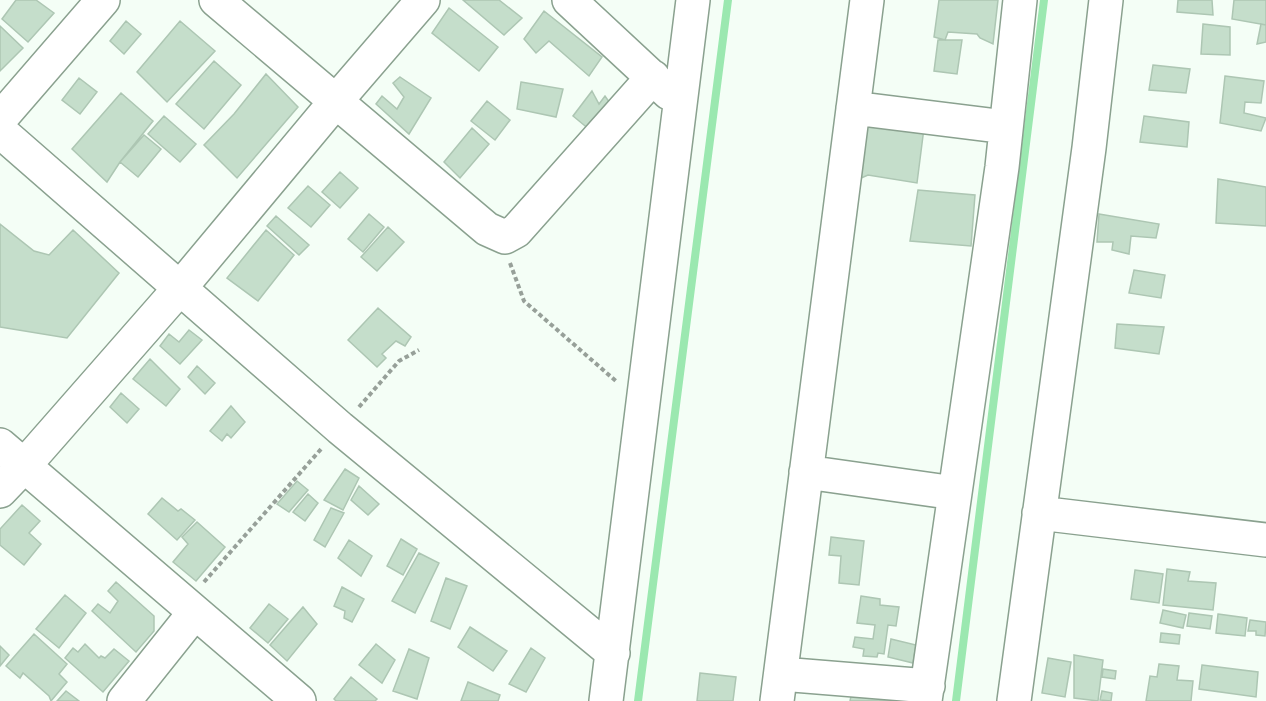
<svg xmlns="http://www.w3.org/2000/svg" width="1266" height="701" viewBox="0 0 1266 701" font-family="'Golos Text',sans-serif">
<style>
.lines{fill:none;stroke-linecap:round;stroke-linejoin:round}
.stream{stroke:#9be8b0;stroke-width:8}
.building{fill:#c5decb;stroke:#adc6b3;stroke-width:1.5}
.minor-casing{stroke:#8aa18f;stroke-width:36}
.path{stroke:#97a099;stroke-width:4;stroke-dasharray:4.5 3;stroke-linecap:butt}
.minor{stroke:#fff;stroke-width:33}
</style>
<rect width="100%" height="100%" fill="#f4fef6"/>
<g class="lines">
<path class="stream" d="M 638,701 L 728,0
M 956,701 L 1044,0"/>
</g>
<path class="building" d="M 16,0 L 36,0 L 54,13 L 28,42 L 2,19 Z
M 463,0 L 499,0 L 522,18 L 504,35 Z
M 939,0 L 998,0 L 993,44 L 980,38 L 977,34 L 948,32 L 945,40 L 934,37 Z
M 1178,0 L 1212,0 L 1213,15 L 1177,12 Z
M 1234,0 L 1266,0 L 1266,25 L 1232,19 Z
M 449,8 L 498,47 L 479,71 L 432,33 Z
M 544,11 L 602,57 L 589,76 L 549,41 L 536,53 L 524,39 Z
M 126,21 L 141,34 L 124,54 L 110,41 Z
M 180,21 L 215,51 L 167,102 L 137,72 Z
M 1203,24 L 1230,27 L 1230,55 L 1201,54 Z
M 1261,24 L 1266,25 L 1266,42 L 1257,44 Z
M 0,26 L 23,48 L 0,71 Z
M 938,40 L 962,40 L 957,74 L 934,71 Z
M 214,61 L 241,85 L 204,129 L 176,104 Z
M 1153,65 L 1190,69 L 1186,93 L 1149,90 Z
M 266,74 L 298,107 L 237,178 L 204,145 L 234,114 Z
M 1225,76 L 1264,81 L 1261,103 L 1245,102 L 1244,113 L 1266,118 L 1261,131 L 1220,123 Z
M 400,77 L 431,98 L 409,134 L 376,104 L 382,96 L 397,109 L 404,97 L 393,83 Z
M 79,78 L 97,92 L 80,114 L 62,100 Z
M 521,82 L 563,89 L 556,117 L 517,109 Z
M 592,91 L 599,104 L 605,96 L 612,106 L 590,130 L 573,116 Z
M 121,93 L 153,121 L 120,162 L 107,182 L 72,149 Z
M 487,101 L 510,120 L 495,140 L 471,121 Z
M 164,116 L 196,144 L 180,162 L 148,134 Z
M 1144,116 L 1189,122 L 1187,147 L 1140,142 Z
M 861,121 L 924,128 L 917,183 L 868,175 L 852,182 Z
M 472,128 L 489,144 L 460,178 L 444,162 Z
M 144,135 L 161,149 L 138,177 L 120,162 Z
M 340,172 L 358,188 L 340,208 L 322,192 Z
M 1218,179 L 1266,187 L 1266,226 L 1216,223 Z
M 308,186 L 330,205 L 311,227 L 288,208 Z
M 918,190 L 975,195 L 971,246 L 910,241 Z
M 369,214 L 384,227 L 363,252 L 348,239 Z
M 1099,214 L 1159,224 L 1156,238 L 1131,236 L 1129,254 L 1112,250 L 1113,242 L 1097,242 Z
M 276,216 L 309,245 L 299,255 L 267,226 Z
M 0,224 L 34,251 L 49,255 L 73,230 L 119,273 L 67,338 L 0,327 Z
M 388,227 L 404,242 L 377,271 L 361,257 Z
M 266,230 L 294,255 L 258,301 L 227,278 Z
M 1134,270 L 1165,275 L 1161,298 L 1129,293 Z
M 378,308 L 411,337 L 405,346 L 396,341 L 382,354 L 386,358 L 377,367 L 348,340 Z
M 1117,324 L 1164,327 L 1159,354 L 1115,348 Z
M 189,330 L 202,340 L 180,364 L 160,346 L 169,334 L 179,342 Z
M 150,359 L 180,389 L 166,406 L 133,379 Z
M 197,366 L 215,383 L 205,394 L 188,377 Z
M 121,393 L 139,409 L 127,423 L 110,407 Z
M 231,406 L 245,422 L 231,438 L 227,434 L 222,441 L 210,431 Z
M 345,469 L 359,478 L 343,510 L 324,500 Z
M 297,481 L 308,490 L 289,512 L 277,504 Z
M 359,486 L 379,504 L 368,515 L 351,500 Z
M 308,494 L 318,503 L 305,521 L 293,512 Z
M 162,498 L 178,511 L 181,509 L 195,520 L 177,540 L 148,514 Z
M 22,505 L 40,521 L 29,533 L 41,544 L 24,565 L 0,545 L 0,529 Z
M 331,508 L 344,513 L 325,547 L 314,540 Z
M 197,522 L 225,547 L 196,581 L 173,562 L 188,544 L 182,537 Z
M 831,537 L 864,541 L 859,585 L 839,583 L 841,556 L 829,555 Z
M 401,539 L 417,549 L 403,575 L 387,566 Z
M 349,540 L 372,556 L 361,576 L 338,558 Z
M 419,553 L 439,563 L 415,613 L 392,601 Z
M 1167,569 L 1190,572 L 1188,581 L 1216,583 L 1213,610 L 1163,605 Z
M 1135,570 L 1163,574 L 1159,603 L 1131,599 Z
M 446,578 L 467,586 L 450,629 L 431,621 Z
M 116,582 L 154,616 L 154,631 L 136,652 L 92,611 L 98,604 L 110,613 L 118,601 L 108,591 Z
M 342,587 L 364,599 L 352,622 L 344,618 L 345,611 L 334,606 Z
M 65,595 L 86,613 L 59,648 L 36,629 Z
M 861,596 L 880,599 L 880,605 L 899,607 L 896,626 L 888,625 L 884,654 L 878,653 L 877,657 L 863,656 L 864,649 L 853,647 L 855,637 L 873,639 L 875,625 L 857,623 Z
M 269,604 L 288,619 L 268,643 L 250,628 Z
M 303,607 L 317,624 L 287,661 L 270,645 Z
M 1163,610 L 1186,615 L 1183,628 L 1160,623 Z
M 1189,613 L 1212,616 L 1210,629 L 1187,626 Z
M 1218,614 L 1247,618 L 1245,636 L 1216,633 Z
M 1250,620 L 1266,622 L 1265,636 L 1256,635 L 1256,631 L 1248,631 Z
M 470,627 L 507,651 L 493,671 L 458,647 Z
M 1161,633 L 1180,635 L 1179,644 L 1160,642 Z
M 34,634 L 67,664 L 59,674 L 67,682 L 51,701 L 49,696 L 23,673 L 20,678 L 6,666 Z
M 891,639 L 916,645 L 913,663 L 888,657 Z
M 85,644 L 99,658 L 101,656 L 105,658 L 114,649 L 129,661 L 103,692 L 65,658 L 73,648 L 78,652 Z
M 376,644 L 395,660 L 382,683 L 359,665 Z
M 0,646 L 9,655 L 0,666 Z
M 531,648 L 545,658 L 526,692 L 509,684 Z
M 409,649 L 429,658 L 417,699 L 393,691 Z
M 1074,655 L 1103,660 L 1098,701 L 1074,698 Z
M 1048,658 L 1071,662 L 1065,697 L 1042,693 Z
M 1159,664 L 1179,666 L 1177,680 L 1193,681 L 1191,701 L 1146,701 L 1150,676 L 1157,677 Z
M 1202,665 L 1258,672 L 1256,697 L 1199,689 Z
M 1103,669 L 1116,671 L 1115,679 L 1102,677 Z
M 700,673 L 736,677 L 733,701 L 697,701 Z
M 351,677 L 377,699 L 375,701 L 336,701 L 334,699 Z
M 468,682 L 500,695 L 498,701 L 461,701 Z
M 853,686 L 910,701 L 850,701 Z
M 66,691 L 79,701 L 57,701 Z
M 1102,691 L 1112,693 L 1111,701 L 1100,700 Z"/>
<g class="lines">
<g class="minor-casing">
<path id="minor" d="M 216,0 L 487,229 L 505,237 L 516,231 L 653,77
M 569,0 L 669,93
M 853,108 L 1006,127
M 0,119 L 103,0
M 0,131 L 340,428 L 613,653
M 0,445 L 299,701
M 806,472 L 955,493
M 0,491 L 23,467 L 180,288 L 336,101 L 423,0
M 1039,513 L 1266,540
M 781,674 L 928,686
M 124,701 L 195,612
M 606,701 L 693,0
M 777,701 L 867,0
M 925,701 L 1002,167 L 1020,0
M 1014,701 L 1089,148 L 1106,0"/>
</g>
<path class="path" d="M 510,263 L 524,301 L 617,382
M 359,407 L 399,361 L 419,350
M 204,582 L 322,448"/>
<use href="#minor" class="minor"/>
</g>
</svg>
